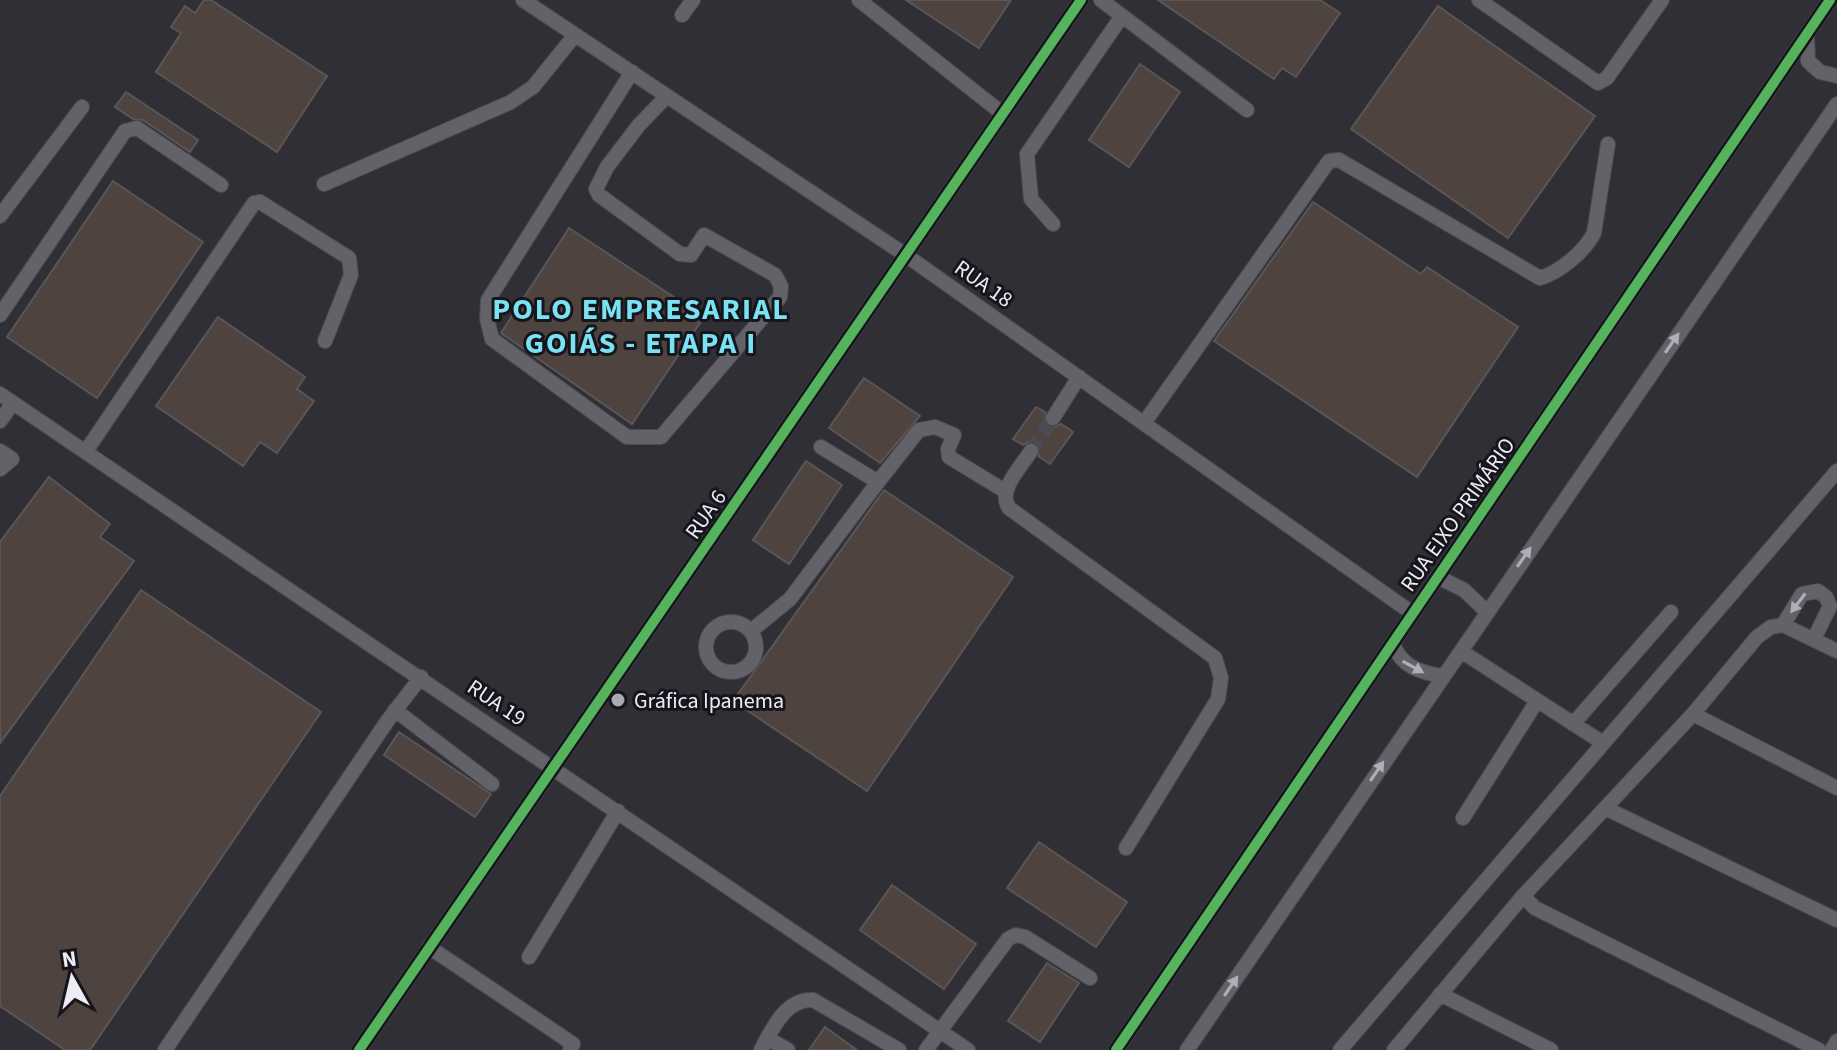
<svg xmlns="http://www.w3.org/2000/svg" width="1837" height="1050" viewBox="0 0 1837 1050" font-family="'Source Sans 3',sans-serif">
<style>
.building{fill:#4f4340;stroke:#595657;stroke-width:2}
.lines{fill:none;stroke-linecap:round;stroke-linejoin:round}
.minor-tunnel{stroke:#4c4b53;stroke-width:14;stroke-dasharray:14 7;stroke-linecap:butt}
.minor-casing{stroke:#4b4a51;stroke-width:16}
.minor{stroke:#636268;stroke-width:14}
.cycleway-casing{stroke:#16151b;stroke-width:15}
.cycleway{stroke:#56b35d;stroke-width:10}
.oneway{fill:#afaeb6}
.poi-dot{fill:#abaab2;stroke:#16151b;stroke-width:3}
.labels{text-anchor:middle;stroke-width:6;stroke-linejoin:round;paint-order:stroke}
.street-label{font-size:22px;fill:#edecf5;stroke:#16151b}
.poi-label{font-size:22px;fill:#edecf5;stroke:#16151b;text-anchor:start}
.district-label{font-size:30px;font-weight:bold;letter-spacing:2px;fill:#79e3f3;stroke:#16151b}
</style>
<rect width="100%" height="100%" fill="#302f36"/>
<path class="building" d="M 204,0 L 211,0 L 327,76 L 277,152 L 156,72 L 181,33 L 171,27 L 185,6 L 195,13 Z
M 906,0 L 1011,0 L 979,48 Z
M 1158,0 L 1320,0 L 1340,13 L 1296,77 L 1282,68 L 1274,79 Z
M 1438,6 L 1595,116 L 1508,238 L 1351,129 Z
M 1140,64 L 1180,92 L 1129,167 L 1089,140 Z
M 126,92 L 198,140 L 190,152 L 143,120 L 133,119 L 115,107 Z
M 113,181 L 203,242 L 97,398 L 7,337 Z
M 1313,202 L 1421,274 L 1427,267 L 1518,327 L 1417,477 L 1214,341 Z
M 569,228 L 704,317 L 632,424 L 501,333 Z
M 218,317 L 305,377 L 297,389 L 314,401 L 277,453 L 260,442 L 243,466 L 156,406 Z
M 864,378 L 920,416 L 880,463 L 829,428 Z
M 1036,407 L 1045,412 L 1047,426 L 1053,428 L 1061,424 L 1073,432 L 1050,464 L 1039,457 L 1037,443 L 1031,441 L 1023,445 L 1013,439 Z
M 806,461 L 842,485 L 789,564 L 753,540 Z
M 49,477 L 110,524 L 100,537 L 134,561 L 0,743 L 0,542 Z
M 884,490 L 1013,577 L 867,791 L 733,701 Z
M 141,590 L 321,712 L 90,1050 L 65,1050 L 0,1006 L 0,796 Z
M 399,732 L 491,794 L 475,817 L 384,755 Z
M 1039,842 L 1127,902 L 1096,947 L 1007,888 Z
M 892,885 L 976,944 L 944,989 L 860,930 Z
M 1047,963 L 1079,983 L 1040,1042 L 1008,1021 Z
M 825,1027 L 857,1050 L 809,1050 Z"/>
<g class="lines">
<path class="minor-tunnel" d="M 1031,451 L 1053,418"/>
<g class="minor-casing">
<path id="minor" d="M 523,0 L 907,256 L 1412,613
M 859,0 L 1003,114
M 1101,0 L 1247,110
M 1479,0 L 1598,83 L 1607,78 L 1662,0
M 682,15 L 693,0
M 1807,36 L 1808,61 L 1820,72 L 1837,76
M 632,72 L 488,300 L 487,319 L 492,339 L 627,437 L 661,437 L 780,297 L 781,286 L 775,275 L 704,235 L 691,255 L 680,254 L 599,195 L 596,189 L 607,167 L 639,125 L 667,96
M 324,184 L 511,102 L 533,87 L 575,35
M 0,216 L 82,107
M 1053,224 L 1031,199 L 1027,154 L 1122,16
M 0,315 L 125,131 L 137,128 L 221,185
M 0,394 L 968,1050
M 1053,418 L 1079,377
M 0,421 L 13,403
M 1144,423 L 1329,161 L 1339,160 L 1540,278 C 1560,272 1584,252 1594,233 L 1608,144
M 821,447 L 878,482 L 919,430 L 935,427 L 954,435 L 948,449 L 949,457 L 1005,491
M 0,451 L 12,459 L 0,469
M 86,451 L 254,203 L 260,202 L 349,258 L 351,275 L 325,341
M 1031,451 C 1021,467 997,490 1009,508 L 1215,658 L 1221,678 L 1218,699 L 1126,848
M 1438,577 L 1464,590 L 1487,612
M706 647a25 25 0 1 1 50 0a25 25 0 1 1-50 0Z
M 1783,625 L 1802,594 L 1818,591 L 1826,597 L 1830,606 L 1814,639
M 751,631 L 790,599 L 878,482
M 1393,645 C 1403,667 1419,672 1442,676
M 1461,651 L 1603,743
M 395,710 L 492,784
M 1693,714 L 1837,788
M 1573,724 L 1671,612
M 1605,808 L 1837,920
M 1463,818 L 1537,701
M 1523,896 L 1535,908 L 1819,1050
M 429,947 L 573,1044 L 570,1050
M 529,957 L 618,811
M 1440,994 L 1551,1050
M 767,1038 L 788,1050
M 165,1050 L 388,720 L 421,677
M 359,1050 L 1081,0
M 761,1050 C 772,1029 786,998 813,1000 L 899,1050
M 926,1050 L 1008,939 L 1016,935 L 1025,937 L 1090,978
M 1116,1050 L 1830,0
M 1187,1050 L 1837,104
M 1340,1050 L 1837,471
M 1394,1050 L 1523,896 L 1693,714 L 1757,637 L 1771,627 L 1783,625 L 1837,651
M 1832,1050 L 1837,1041"/>
</g>
<use href="#minor" class="minor"/>
<g class="cycleway-casing">
<path id="cycleway" d="M 359,1050 L 1081,0
M 1116,1050 L 1830,0"/>
</g>
<use href="#cycleway" class="cycleway"/>
</g>
<defs><path id="oneway-solid" d="M-6-.8H1V-3.2L6.5 0L1 3.2V.8H-6Z" transform="scale(2)"/></defs>
<g class="oneway">
<use href="#oneway-solid" transform="translate(1672 343) rotate(-55)"/>
<use href="#oneway-solid" transform="translate(1524 557) rotate(-55)"/>
<use href="#oneway-solid" transform="translate(1798 603) rotate(127)"/>
<use href="#oneway-solid" transform="translate(1413 667) rotate(29)"/>
<use href="#oneway-solid" transform="translate(1377 771) rotate(-56)"/>
<use href="#oneway-solid" transform="translate(1231 986) rotate(-56)"/>
</g>
<circle class="poi-dot" cx="618" cy="700" r="8"/>
<g class="labels">
<g class="street-label">
<text transform="translate(984 283) rotate(35)" y="8">RUA 18</text>
<text transform="translate(705 514) rotate(-55)" y="8">RUA 6</text>
<text transform="translate(1457 514) rotate(-55)" y="8">RUA EIXO PRIMÁRIO</text>
<text transform="translate(497 702) rotate(34)" y="8">RUA 19</text>
</g>
<g class="poi-label">
<text x="634" y="708">Gráfica Ipanema</text>
</g>
<g class="district-label">
<text x="641" y="319">POLO EMPRESARIAL<tspan x="641" dy="34">GOIÁS - ETAPA I</tspan></text>
</g>
</g>
<g transform="translate(72 978) rotate(352)" stroke="#16151b" stroke-width="6" paint-order="stroke">
<path d="M0-6L14 30L0 20L-14 30Z" fill="#edecf5"/>
<text y="-12" font-size="22" font-weight="bold" text-anchor="middle" fill="#edecf5">N</text>
</g>
</svg>
